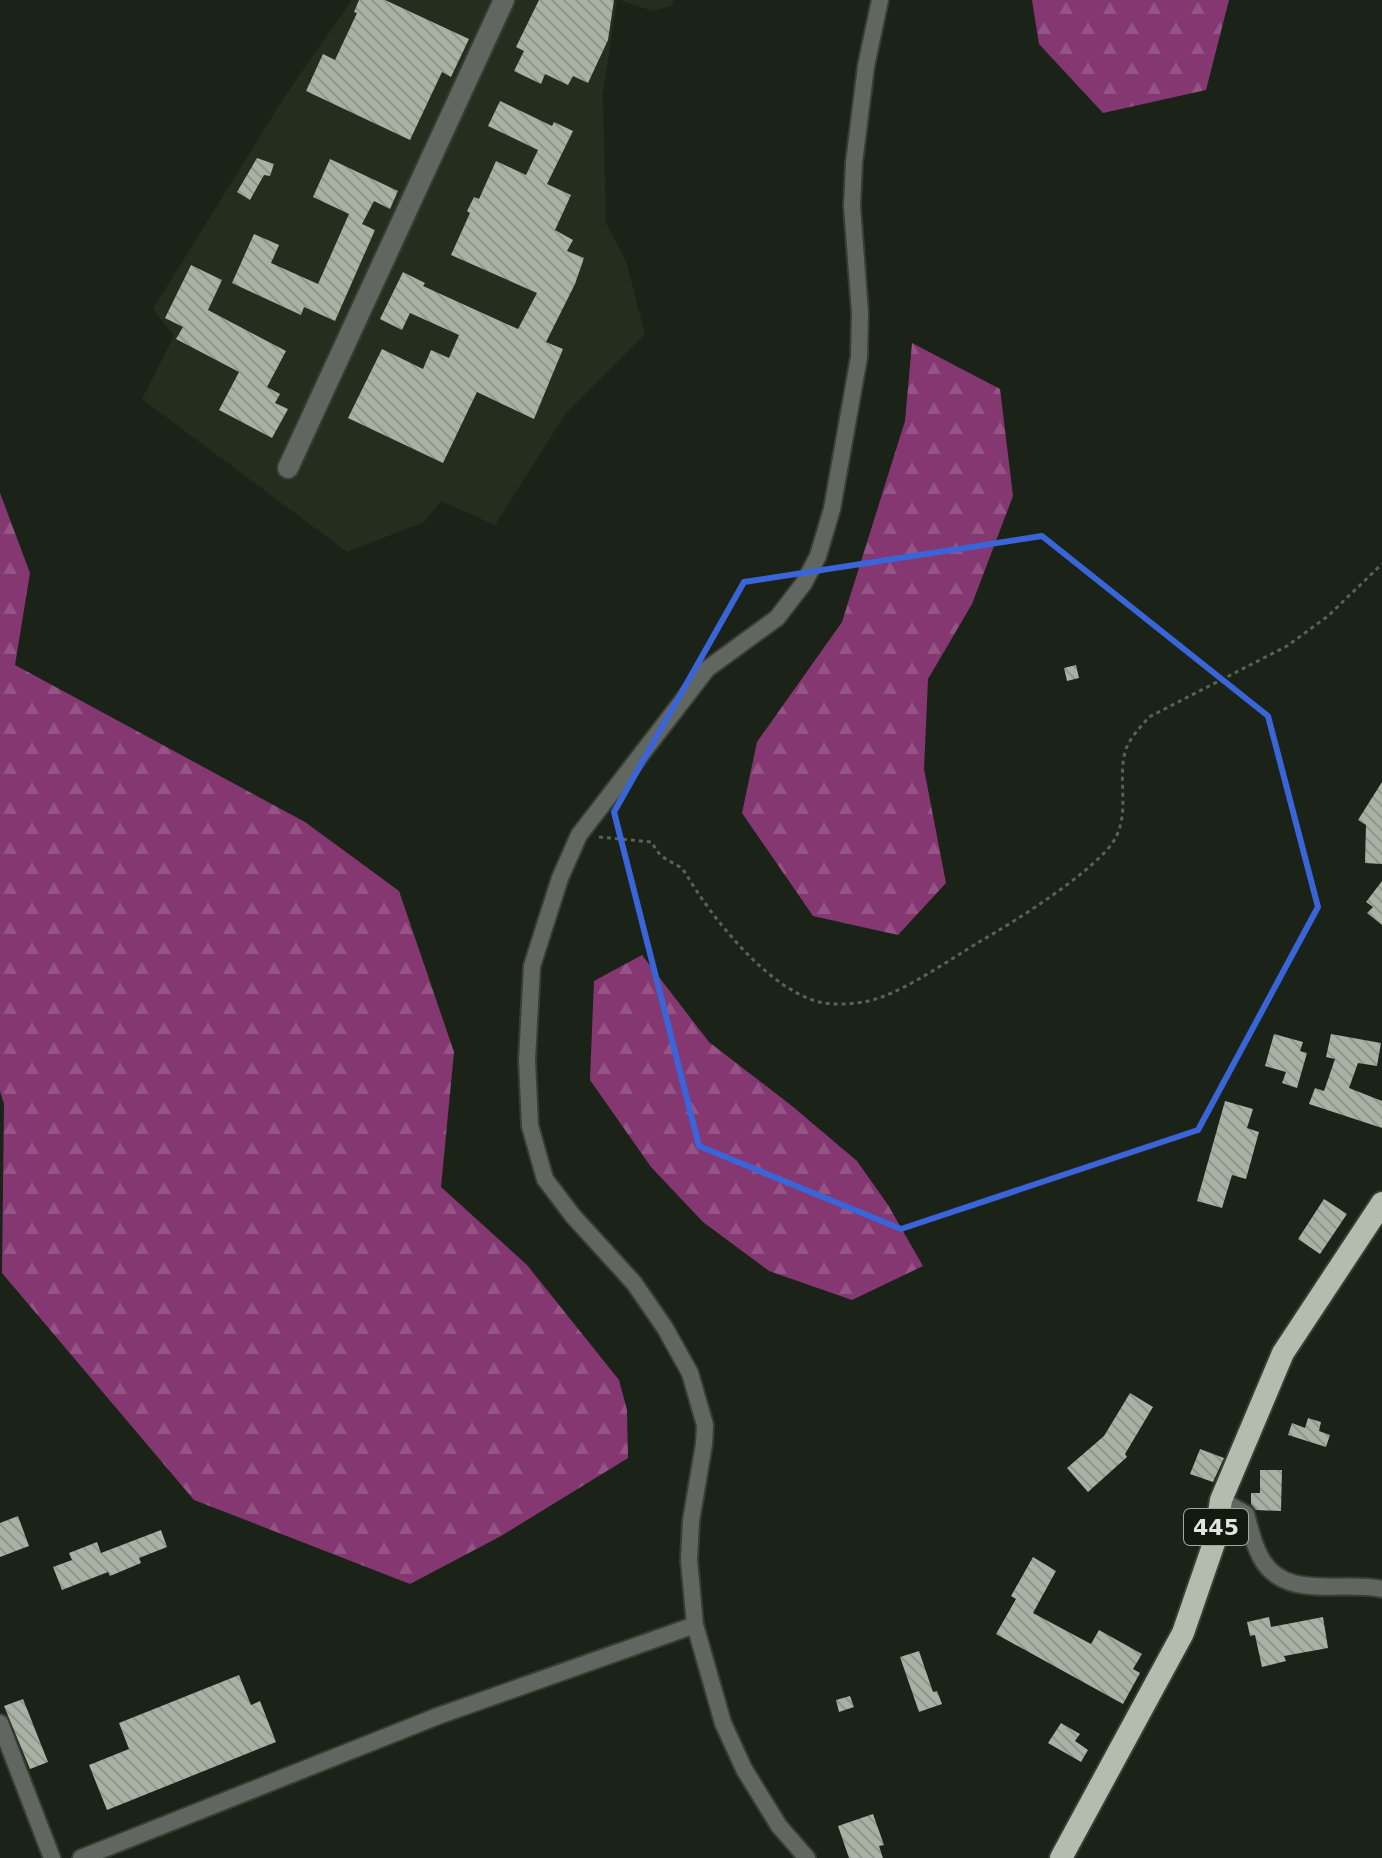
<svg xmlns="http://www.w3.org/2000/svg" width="1382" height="1858" viewBox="0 0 1382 1858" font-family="'DejaVu Sans',sans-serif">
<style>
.built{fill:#232e1e}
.forest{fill:url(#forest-firs)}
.building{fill:url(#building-back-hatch)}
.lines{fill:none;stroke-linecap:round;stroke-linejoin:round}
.minor-casing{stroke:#373e34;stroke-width:20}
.tertiary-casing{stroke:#373e34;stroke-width:24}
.trunk-casing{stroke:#373e34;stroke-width:26}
.path{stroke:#5a6258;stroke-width:3;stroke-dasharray:4 4;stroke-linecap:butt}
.minor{stroke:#626661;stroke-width:16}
.tertiary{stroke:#626661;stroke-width:20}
.trunk{stroke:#b2bcaf;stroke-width:22}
.marked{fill:none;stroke:#3a65d9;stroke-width:6;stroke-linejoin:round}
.labels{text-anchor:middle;stroke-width:8;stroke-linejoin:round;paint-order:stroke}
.shield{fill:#12190f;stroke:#a2a8a0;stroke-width:2}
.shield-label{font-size:22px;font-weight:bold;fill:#e0e6de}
</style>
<defs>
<pattern id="forest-firs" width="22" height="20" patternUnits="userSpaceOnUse" patternTransform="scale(2)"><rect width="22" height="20" fill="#843771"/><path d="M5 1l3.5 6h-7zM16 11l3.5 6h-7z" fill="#955485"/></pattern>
<pattern id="building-back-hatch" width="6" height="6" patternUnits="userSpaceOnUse" patternTransform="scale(2)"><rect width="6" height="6" fill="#a8b1a4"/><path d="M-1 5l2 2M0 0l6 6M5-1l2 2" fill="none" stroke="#8f968c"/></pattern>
</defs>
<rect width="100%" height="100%" fill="#1b2318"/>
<path class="built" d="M 352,0 L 617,0 L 603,93 L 606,223 L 626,261 L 645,334 L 566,413 L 495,525 L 441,501 L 424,522 L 347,552 L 142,399 L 174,336 L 153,309 L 285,96 Z
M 619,0 L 674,0 L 671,6 L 653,11 Z"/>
<path class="forest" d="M 1032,0 L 1229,0 L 1206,90 L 1103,113 L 1039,44 Z
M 912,343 L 1000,389 L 1013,496 L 972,604 L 928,679 L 924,769 L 946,883 L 898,935 L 813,916 L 742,813 L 757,742 L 842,622 L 905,421 Z
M 0,493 L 30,573 L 15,665 L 305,822 L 399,891 L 454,1052 L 441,1187 L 527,1265 L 619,1380 L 627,1410 L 628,1458 L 501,1536 L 410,1584 L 194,1500 L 2,1273 L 4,1104 L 0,1091 Z
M 642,955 L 709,1042 L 792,1106 L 857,1161 L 888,1205 L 923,1266 L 852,1300 L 769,1271 L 703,1222 L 651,1167 L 590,1080 L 594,981 Z"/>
<path class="building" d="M 359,0 L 385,0 L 469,39 L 451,77 L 442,72 L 410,140 L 306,91 L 323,54 L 335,60 L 357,13 L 354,12 Z
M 539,0 L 614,0 L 608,40 L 588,83 L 573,76 L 568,85 L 545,74 L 541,84 L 514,71 L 524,51 L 516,47 Z
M 500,101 L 552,126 L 554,122 L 573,131 L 547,184 L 571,195 L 555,230 L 573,240 L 567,251 L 584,258 L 575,284 L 546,342 L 563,349 L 534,419 L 477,392 L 443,463 L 348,418 L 382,349 L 423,369 L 431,350 L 449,358 L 459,335 L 410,313 L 402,330 L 380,319 L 403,272 L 425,283 L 423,286 L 518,329 L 537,293 L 451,255 L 470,213 L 467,211 L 474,197 L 479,199 L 496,161 L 526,175 L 538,150 L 488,126 Z
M 257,158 L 274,164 L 270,176 L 264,175 L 250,200 L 237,192 Z
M 330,159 L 398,191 L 390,209 L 374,201 L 362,224 L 375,230 L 335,321 L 304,307 L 301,315 L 232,283 L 254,234 L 279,245 L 271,263 L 318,284 L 349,214 L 313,197 Z
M 191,265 L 222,280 L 208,310 L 286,351 L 267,387 L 280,394 L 275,403 L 288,409 L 272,438 L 219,410 L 239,372 L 176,339 L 183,327 L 165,318 Z
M 1076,665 L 1079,678 L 1067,681 L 1064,668 Z
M 1382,782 L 1382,864 L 1365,863 L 1366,825 L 1358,820 Z
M 1382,881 L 1382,925 L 1367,913 L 1373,907 L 1366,902 Z
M 1274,1034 L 1303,1042 L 1300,1051 L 1307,1053 L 1297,1088 L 1282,1083 L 1286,1072 L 1265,1066 Z
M 1331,1034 L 1381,1043 L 1377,1066 L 1358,1063 L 1349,1088 L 1382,1101 L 1382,1128 L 1309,1104 L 1315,1088 L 1324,1091 L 1335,1059 L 1326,1057 Z
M 1225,1101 L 1253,1109 L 1247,1128 L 1259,1132 L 1246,1179 L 1232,1175 L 1222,1208 L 1197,1201 Z
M 1324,1199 L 1347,1214 L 1320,1254 L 1298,1239 Z
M 1130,1393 L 1153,1407 L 1125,1454 L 1127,1457 L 1088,1492 L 1067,1468 L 1104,1436 Z
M 1308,1418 L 1321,1422 L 1319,1431 L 1330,1435 L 1326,1447 L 1288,1435 L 1292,1423 L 1305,1428 Z
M 1200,1449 L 1224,1458 L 1213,1482 L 1190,1474 Z
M 1260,1470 L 1282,1470 L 1281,1511 L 1256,1510 L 1251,1504 L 1251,1493 L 1260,1493 Z
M 18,1516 L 29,1546 L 0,1557 L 0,1523 Z
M 161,1530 L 167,1547 L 139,1558 L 141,1563 L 110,1576 L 108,1572 L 62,1590 L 53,1567 L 72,1560 L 69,1553 L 97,1542 L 101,1553 Z
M 1033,1557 L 1056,1571 L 1033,1613 L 1091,1644 L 1099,1630 L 1142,1654 L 1133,1669 L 1140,1673 L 1123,1704 L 996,1634 L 1016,1599 L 1011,1596 Z
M 1269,1617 L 1271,1627 L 1323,1617 L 1328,1648 L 1284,1656 L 1286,1661 L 1262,1667 L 1255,1635 L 1250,1636 L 1247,1622 Z
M 919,1651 L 933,1692 L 937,1691 L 942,1704 L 919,1712 L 900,1657 Z
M 239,1675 L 251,1705 L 260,1701 L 276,1742 L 107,1810 L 89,1765 L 129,1749 L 119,1723 Z
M 850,1696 L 854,1707 L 839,1712 L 836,1700 Z
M 23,1699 L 48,1762 L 30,1769 L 4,1706 Z
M 1061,1723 L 1080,1734 L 1075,1741 L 1088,1750 L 1081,1762 L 1048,1743 Z
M 873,1814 L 884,1845 L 879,1846 L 883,1858 L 849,1858 L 838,1826 Z"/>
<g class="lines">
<g class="minor-casing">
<path id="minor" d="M 1221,1500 L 1246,1514 C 1250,1528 1253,1543 1260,1556 C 1283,1602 1341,1580 1382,1589
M 0,1723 L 52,1858
M 81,1858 L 438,1716 L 695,1625
M 807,1858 L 779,1826 L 744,1769 L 723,1723 L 695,1625 L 689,1560 L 691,1521 L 704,1444 L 705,1425 L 690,1373 L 665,1328 L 634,1283 L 573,1216 L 545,1179 L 530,1126 L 527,1060 L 532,966 L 560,878 L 579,835 L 707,669 L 777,618 L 804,583 L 818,556 L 832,509 L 859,357 L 860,313 L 852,206 L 854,163 L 866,66 L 880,0"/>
</g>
<g class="tertiary-casing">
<path id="tertiary" d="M 288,468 L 504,0"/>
</g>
<g class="trunk-casing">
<path id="trunk" d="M 1061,1858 L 1183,1633 L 1214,1543 L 1221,1500 L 1283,1353 L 1382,1203"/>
</g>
<path class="path" d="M 599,837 L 652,842 C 662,865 677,859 686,874 C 712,918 767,988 819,1002 C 835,1006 862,1004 879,998 C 909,988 951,959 979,942 C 1014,922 1087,876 1111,845 C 1132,817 1117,783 1125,752 C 1129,738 1140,728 1149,717 L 1287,646 L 1328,616 L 1382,564"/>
<use href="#minor" class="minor"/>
<use href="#tertiary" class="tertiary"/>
<use href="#trunk" class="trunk"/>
</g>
<path class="marked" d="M 1042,536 L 1268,716 L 1318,907 L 1198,1130 L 901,1229 L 699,1146 L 614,812 L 744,582 Z"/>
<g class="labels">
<rect class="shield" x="1184" y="1509" width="64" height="36" rx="6"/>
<g class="shield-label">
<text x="1216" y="1535">445</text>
</g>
</g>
</svg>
